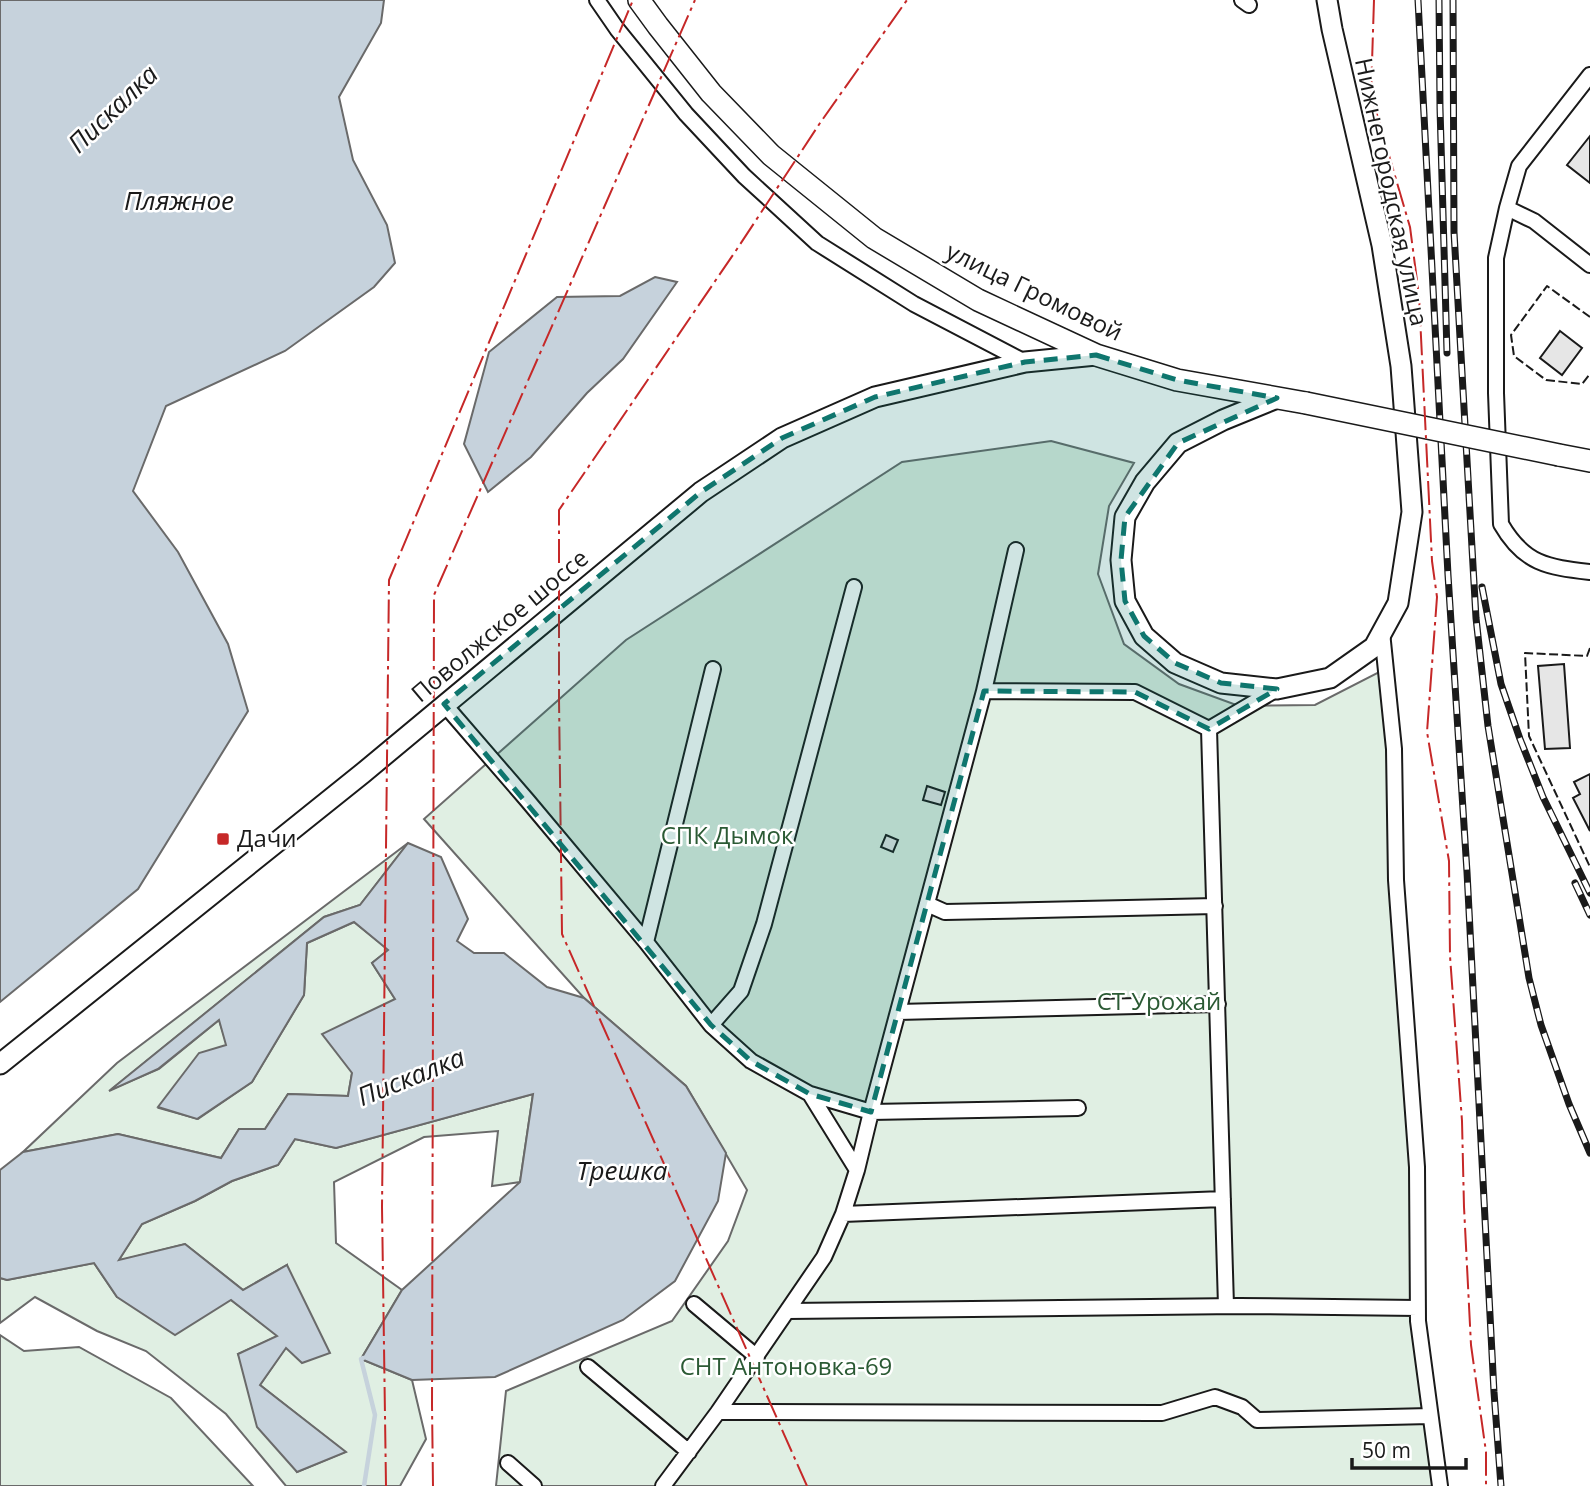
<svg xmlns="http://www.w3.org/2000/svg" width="1590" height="1486" viewBox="0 0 1590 1486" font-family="'Open Sans',sans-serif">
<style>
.green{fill:#e0efe3;stroke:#6a6a6a;stroke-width:2}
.water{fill:#c6d2dc;stroke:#6a6a6a;stroke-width:2}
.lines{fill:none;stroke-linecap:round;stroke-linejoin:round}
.stream{stroke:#c6d2dc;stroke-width:4.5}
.building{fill:#e6e6e6;stroke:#1a1a1a;stroke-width:2}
.minor-casing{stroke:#1a1a1a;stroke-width:18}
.secondary-casing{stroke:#1a1a1a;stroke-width:23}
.primary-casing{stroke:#1a1a1a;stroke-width:24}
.minor{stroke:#fff;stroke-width:14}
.secondary{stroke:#fff;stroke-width:19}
.primary{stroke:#fff;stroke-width:21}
.rail-casing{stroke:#1a1a1a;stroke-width:7}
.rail{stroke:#fff;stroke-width:4.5;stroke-dasharray:13;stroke-linecap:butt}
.primary-bridge-casing{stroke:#1a1a1a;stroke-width:24;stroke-linecap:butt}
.primary-bridge{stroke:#fff;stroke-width:21}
.fence{stroke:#1a1a1a;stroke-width:2;stroke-dasharray:9 3.5;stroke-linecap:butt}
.power{stroke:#c62828;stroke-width:2;stroke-dasharray:24 5 3.5 5;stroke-linecap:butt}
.marked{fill:#0f766e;fill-opacity:0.2;stroke:#0f766e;stroke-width:5;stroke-dasharray:14 9;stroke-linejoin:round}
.poi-dot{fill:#c62828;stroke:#fff;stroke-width:2.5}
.labels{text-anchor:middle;stroke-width:5;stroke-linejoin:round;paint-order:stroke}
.street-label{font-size:24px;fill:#1a1a1a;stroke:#fff}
.park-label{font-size:24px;fill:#2b5a34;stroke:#fff}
.poi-label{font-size:24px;fill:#1a1a1a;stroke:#fff;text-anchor:start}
.water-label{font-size:26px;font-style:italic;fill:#1a1a1a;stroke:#fff}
</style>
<rect width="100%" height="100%" fill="#fff"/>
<path class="green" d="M 1051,441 L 1134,463 L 1109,506 L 1098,574 L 1124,644 L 1179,684 L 1239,706 L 1315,705 L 1385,669 L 1422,1313 L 1445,1486 L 496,1486 L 506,1391 L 672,1321 L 728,1241 L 747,1190 L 686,1086 L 584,998 L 424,819 L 626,640 L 902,462 Z
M 408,843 L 360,905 L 324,917 L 112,1089 L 159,1069 L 219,1020 L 227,1045 L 159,1108 L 198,1119 L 252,1082 L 304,995 L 307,943 L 354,922 L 389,950 L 372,963 L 395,999 L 352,1073 L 348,1096 L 288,1094 L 265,1129 L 239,1129 L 221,1158 L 118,1134 L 23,1152 L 117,1063 Z
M 533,1094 L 520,1182 L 492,1186 L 498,1131 L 424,1137 L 334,1182 L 336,1243 L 402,1290 L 361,1359 L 412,1380 L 426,1439 L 400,1486 L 286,1486 L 226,1414 L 146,1351 L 97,1331 L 35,1297 L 0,1323 L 0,1278 L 7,1280 L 94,1263 L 117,1297 L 231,1300 L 278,1336 L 238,1354 L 297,1472 L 345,1452 L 260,1385 L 286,1347 L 287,1265 L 243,1290 L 185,1244 L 118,1261 L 142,1224 L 195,1201 L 232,1181 L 278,1165 L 295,1139 L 336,1148 Z
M 0,1335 L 24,1351 L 79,1347 L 171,1398 L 253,1486 L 0,1486 Z"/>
<path class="water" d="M 0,0 L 384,0 L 381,23 L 339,97 L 353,160 L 387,225 L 395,263 L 374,287 L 285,351 L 166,406 L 133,491 L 178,552 L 228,644 L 248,711 L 138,889 L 0,1002 Z
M 655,277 L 677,282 L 623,359 L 587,393 L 531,457 L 488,492 L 464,444 L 489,352 L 557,297 L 620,296 Z
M 408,843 L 441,857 L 468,919 L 457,941 L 474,953 L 504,953 L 547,987 L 584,998 L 686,1086 L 726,1153 L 718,1201 L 675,1281 L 623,1320 L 495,1377 L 412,1380 L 361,1359 L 402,1290 L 520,1182 L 533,1094 L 336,1148 L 295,1139 L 278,1165 L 232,1181 L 195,1201 L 142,1224 L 119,1260 L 185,1244 L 243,1290 L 287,1265 L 330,1353 L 302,1363 L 286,1348 L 260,1385 L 346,1452 L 297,1472 L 257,1427 L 238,1354 L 277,1336 L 231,1300 L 175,1335 L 117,1297 L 94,1263 L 7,1280 L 0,1278 L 0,1170 L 23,1152 L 118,1134 L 221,1158 L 239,1129 L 265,1129 L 288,1094 L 348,1096 L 352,1073 L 322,1034 L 395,999 L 372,963 L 388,950 L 354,922 L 307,943 L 304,995 L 252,1082 L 197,1119 L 158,1107 L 199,1053 L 226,1045 L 219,1020 L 158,1069 L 109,1091 L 324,917 L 360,905 Z"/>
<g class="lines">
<path class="stream" d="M 363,1358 L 361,1359 L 375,1415 L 364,1486"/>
</g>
<path class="building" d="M 1590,136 L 1590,183 L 1567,165 Z
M 1560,331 L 1582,348 L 1562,375 L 1540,358 Z
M 1564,664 L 1570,748 L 1545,749 L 1538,666 Z
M 1590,774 L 1590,831 L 1573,798 L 1580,794 L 1574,782 Z
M 927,786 L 945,792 L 941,805 L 923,800 Z
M 886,835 L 898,840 L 893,852 L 881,847 Z"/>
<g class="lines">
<g class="minor-casing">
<path id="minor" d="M 597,0 L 617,29 L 686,114 L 744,176 L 817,243 L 914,304 L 1025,362
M 1242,0 L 1249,5
M 1590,75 L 1519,166 L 1507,208 L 1496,258 L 1496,393 L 1501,524 C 1524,564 1547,567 1590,572
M 1507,208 L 1534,221 L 1590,265
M 1382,632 L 1394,749 L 1396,880 L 1417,1167 L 1418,1321 L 1440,1486
M 984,691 L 1016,550
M 444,704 L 527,800 L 646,942 L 711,1025 L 751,1061 L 810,1094 L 871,1112 L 1078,1108
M 1209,729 L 1226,1306
M 927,904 L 945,912 L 1215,906
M 646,942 L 713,669
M 898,1012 L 1218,1004
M 711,1025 L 741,991 L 764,924 L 854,587
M 810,1094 L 857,1170
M 843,1214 L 1223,1199
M 694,1304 L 757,1357
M 788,1311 L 1239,1306 L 1418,1308
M 588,1367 L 689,1452
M 718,1412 L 1162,1413 L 1215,1397 L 1242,1407 L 1257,1420 L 1430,1416
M 508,1463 L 534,1486
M 663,1486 L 718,1412 L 824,1257 L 843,1214 L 857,1170 L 871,1112 L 984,691 L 1135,692 L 1209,729 L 1277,689"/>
</g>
<g class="secondary-casing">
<path id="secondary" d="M 1277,398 L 1223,420 L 1178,443 L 1145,482 L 1125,517 L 1121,560 L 1125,601 L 1144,636 L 1175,663 L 1221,683 L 1277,689 L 1330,678 L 1374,647 L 1398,603 L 1412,512 L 1401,366 L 1382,245 L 1332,29 L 1327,0
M 0,1064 L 363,773 L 701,492 L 782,438 L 875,397 L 1025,362 L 1096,355"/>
</g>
<g class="primary-casing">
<path id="primary" d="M 639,0 L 658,26 L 711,93 L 771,155 L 874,238 L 978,300 L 1096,355 L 1177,380 L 1306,403
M 1559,455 L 1590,461"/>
</g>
<use href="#minor" class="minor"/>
<use href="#secondary" class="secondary"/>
<use href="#primary" class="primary"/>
<g class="rail-casing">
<path id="rail" d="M 1418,0 L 1448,575 L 1467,872 L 1494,1392 L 1501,1486
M 1439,0 L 1440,108 L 1447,353
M 1453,0 L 1454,232 L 1476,618 L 1488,726 L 1529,978 L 1541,1025 L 1569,1104 L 1590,1153
M 1482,587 L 1501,684 L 1520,739 L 1543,797 L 1590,893
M 1575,883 L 1590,915"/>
</g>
<use href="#rail" class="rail"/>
<g class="primary-bridge-casing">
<path id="primary-bridge" d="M 1306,403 L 1559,455"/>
</g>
<use href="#primary-bridge" class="primary-bridge"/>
<path class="fence" d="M 1590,317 L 1547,286 L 1511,335 L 1514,356 L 1546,380 L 1582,384 L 1590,374
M 1590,648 L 1587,656 L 1525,653 L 1529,736 L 1590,867"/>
<path class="power" d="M 1374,0 L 1371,94 L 1410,227 L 1419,296 L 1432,561 L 1437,597 L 1427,732 L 1449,861 L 1450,956 L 1462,1121 L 1464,1207 L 1471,1345 L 1486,1452 L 1486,1486
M 386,1486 L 382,1207 L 389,580 L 633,0
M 433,1486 L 432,1405 L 434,595 L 695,0
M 807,1486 L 562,934 L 559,699 L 559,510 L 737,249 L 820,123 L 907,0"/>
</g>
<path class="marked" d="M 1096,355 L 1177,380 L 1277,398 L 1178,443 L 1125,517 L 1121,560 L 1125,601 L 1144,636 L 1175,663 L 1221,683 L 1277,689 L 1209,729 L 1135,692 L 984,691 L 871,1112 L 810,1094 L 751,1061 L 711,1025 L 444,704 L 701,492 L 782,438 L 875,397 L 1025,362 Z"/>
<rect class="poi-dot" x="216" y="832" width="14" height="14" rx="3.5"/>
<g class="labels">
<g class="street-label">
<text transform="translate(1391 192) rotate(78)" y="8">Нижнегородская улица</text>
<text transform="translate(1034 292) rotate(26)" y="8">улица Громовой</text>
<text transform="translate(500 626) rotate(-40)" y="8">Поволжское шоссе</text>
</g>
<g class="park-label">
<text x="727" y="844">СПК Дымок</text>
<text x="1159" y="1010">СТ Урожай</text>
<text x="786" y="1375">СНТ Антоновка-69</text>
</g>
<g class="poi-label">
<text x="237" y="847">Дачи</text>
</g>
<g class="water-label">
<text transform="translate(113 109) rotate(-44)" y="9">Пискалка</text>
<text x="179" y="210">Пляжное</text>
<text transform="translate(411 1077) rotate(-22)" y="9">Пискалка</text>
<text x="622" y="1180">Трешка</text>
</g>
</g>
<path d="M1352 1458v10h114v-10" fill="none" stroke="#1a1a1a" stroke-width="3.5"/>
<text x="1362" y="1458" font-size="21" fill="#1a1a1a" stroke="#ffffff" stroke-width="5" paint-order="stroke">50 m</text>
</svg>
